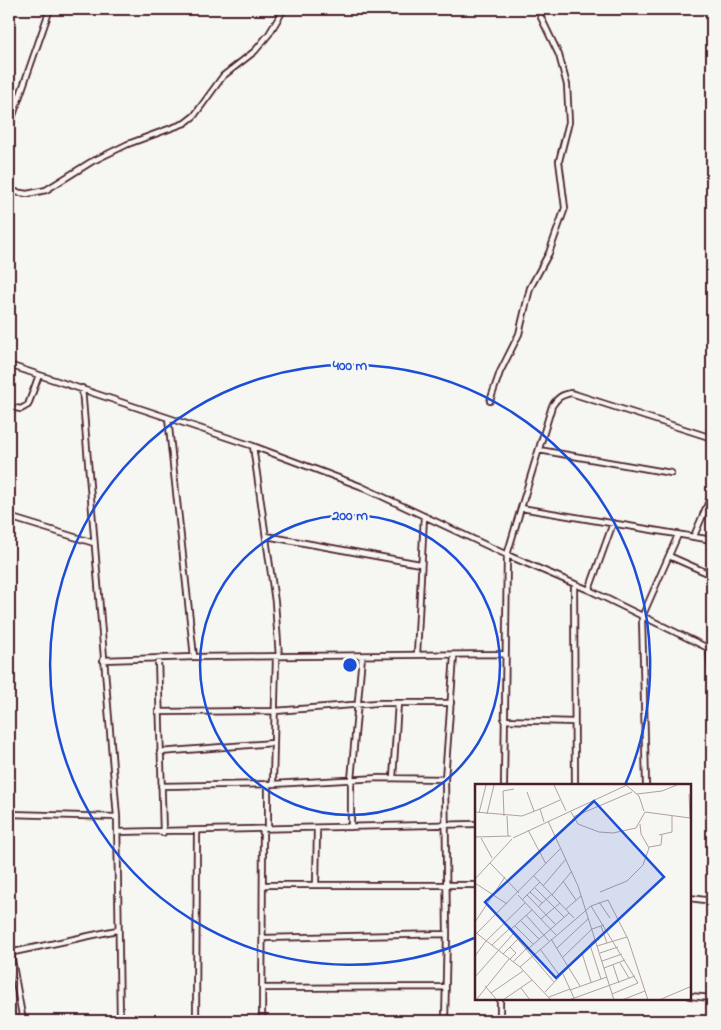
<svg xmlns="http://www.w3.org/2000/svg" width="721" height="1030" viewBox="0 0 721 1030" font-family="'Indie Flower',sans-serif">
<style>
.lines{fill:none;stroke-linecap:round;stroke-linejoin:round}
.minor-casing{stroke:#4a1f2b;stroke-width:8}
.minor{stroke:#f6f6f2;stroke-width:4.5}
.ring{fill:none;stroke:#1d4ed8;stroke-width:2.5}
.inset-road{fill:none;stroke:#b1a0a2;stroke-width:1}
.view{fill:#1d4ed8;fill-opacity:0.15;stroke:#1d4ed8;stroke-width:2.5}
.inset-edge{fill:none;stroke:#4a1f2b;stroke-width:2.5}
.centre{fill:#1d4ed8;stroke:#f6f6f2;stroke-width:2.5}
.ring-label{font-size:15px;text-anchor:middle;font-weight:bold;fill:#1d4ed8;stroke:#f6f6f2;stroke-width:4;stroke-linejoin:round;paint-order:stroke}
</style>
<rect width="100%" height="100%" fill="#f6f6f2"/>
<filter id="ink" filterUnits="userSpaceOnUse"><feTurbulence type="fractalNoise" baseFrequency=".02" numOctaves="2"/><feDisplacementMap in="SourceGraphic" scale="10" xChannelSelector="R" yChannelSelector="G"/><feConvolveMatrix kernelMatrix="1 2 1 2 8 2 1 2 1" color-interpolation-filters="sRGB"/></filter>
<g filter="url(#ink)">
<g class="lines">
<g class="minor-casing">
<path id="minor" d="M 9,127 L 50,9
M 9,191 L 27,194 L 46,190 L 91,162 L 128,144 L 185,123 L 194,116 L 223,76 L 255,51 L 269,34 L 284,9
M 9,365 L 253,446 L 360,486 L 507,555 L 589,590 L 712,650
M 82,388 L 117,817 L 120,1021
M 490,401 L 500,372 L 519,334 L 530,288 L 549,253 L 565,208 L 559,161 L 569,122 L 567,85 L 559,55 L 537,9
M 9,407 L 21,409 L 28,405 L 39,375
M 168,418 L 194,657
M 253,446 L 275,602 L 279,657
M 539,450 L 671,473
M 521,508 L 552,406 C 557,398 561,395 571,393 L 712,438
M 9,517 L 94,543
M 266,536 L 420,564
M 694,536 L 712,494
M 669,556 L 712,575
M 574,584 L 575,785
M 589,590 L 613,523
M 709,648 L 712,689
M 417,655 L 424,516
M 158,658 L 163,833
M 103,660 L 194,657 L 505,654
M 158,712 L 275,711 L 377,703 L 451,703
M 504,720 L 574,722
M 160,752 L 273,743
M 393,778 L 398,703
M 268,784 L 268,828
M 273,784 L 276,657
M 504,785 L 507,555 L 521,508 L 712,540
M 646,785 L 642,617 L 678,535
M 161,786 L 273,784 L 379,778 L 445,779
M 9,814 L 117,817
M 351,827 L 351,780 L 362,656
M 117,832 L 476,824
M 263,885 L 476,885
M 316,885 L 317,828
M 690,898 L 712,901
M 263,938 L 447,934
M 9,943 L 23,1021
M 9,953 L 117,930
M 263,988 L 445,987
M 690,996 L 712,998
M 196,1021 L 197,831
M 262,1021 L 263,829
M 445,1021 L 447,934 L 445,779 L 454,656
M 500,1021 L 500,999"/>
</g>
<use href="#minor" class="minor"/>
</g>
</g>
<g class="ring">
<circle cx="350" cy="665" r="150"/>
<path d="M474 938A300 300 0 1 1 625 785"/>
</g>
<g transform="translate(475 784)">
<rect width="216" height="216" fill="#f6f6f2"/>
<path class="inset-road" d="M 79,1 L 91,27M 151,1 L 164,12 L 169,27M 52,8 L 59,27M 162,10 L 187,7 L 202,1M 65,25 L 85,16M 0,28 L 47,32 L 65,25 L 69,38M 96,28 L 103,40 L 124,48 L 138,49 L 161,44 L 170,28M 170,28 L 215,34 L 214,10M 4,29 L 11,1M 12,30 L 19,1M 29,32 L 28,7 L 39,5M 32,32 L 33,52M 98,33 L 157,8M 73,37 L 103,102 L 139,216M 53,46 L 71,80M 184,51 L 197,48 L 197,32M 0,53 L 36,52M 6,54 L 17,74M 38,54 L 152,1M 174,63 L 186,61 L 187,51M 15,79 L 44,109M 59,92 L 99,134M 0,95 L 37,55M 88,97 L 101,116M 0,99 L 32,120M 68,102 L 91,75M 59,103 L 89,133M 55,108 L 67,119M 125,108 L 152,97 L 168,81 L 174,64 L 166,50 L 165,40M 43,111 L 81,151M 52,111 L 80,140M 77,111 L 97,87M 47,116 L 65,98M 124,118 L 135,134M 116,122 L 133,116 L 153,155 L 173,216M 63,123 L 77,110M 91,125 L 106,112M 22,131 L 79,198M 51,131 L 74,157M 66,135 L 85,119M 46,137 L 64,155M 0,138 L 30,93M 40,142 L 58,160M 126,142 L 132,159M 35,146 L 57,126M 0,148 L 45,183 L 76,216M 0,151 L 86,64M 76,155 L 105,202M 11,157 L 50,119M 17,161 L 34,145M 115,161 L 126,195M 122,162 L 152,153M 82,164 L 113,135M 53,165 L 94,129M 65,165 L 85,192M 107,169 L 116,198M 125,169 L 143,163M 28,170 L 43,155M 0,172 L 11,157M 88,173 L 117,145 L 129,141M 35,175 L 41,169 L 35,163M 127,177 L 147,170M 38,178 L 52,164M 145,179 L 154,194M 138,181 L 144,199M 45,183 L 116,122 L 163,199 L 137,210M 129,184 L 150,176M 88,190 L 99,214M 0,193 L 38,150M 10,202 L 22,216M 46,204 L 55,216M 95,206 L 132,193M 70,208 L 120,155M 16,209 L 48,187M 74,213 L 95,205M 1,216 L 34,175M 28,216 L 57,196M 94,216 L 160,192M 147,216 L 170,207M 184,216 L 217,202"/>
<path class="view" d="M 119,17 L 189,93 L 81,194 L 10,118 Z"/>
<rect width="216" height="216" class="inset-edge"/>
</g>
<circle cx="350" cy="665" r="8" class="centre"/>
<g class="ring-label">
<text x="350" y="370">400 m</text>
<text x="350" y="520">200 m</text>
</g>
<rect width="721" height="1030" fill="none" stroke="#f6f6f2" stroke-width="30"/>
<rect x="15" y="15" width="691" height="1000" fill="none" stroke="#4a1f2b" stroke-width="2" filter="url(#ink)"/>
</svg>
